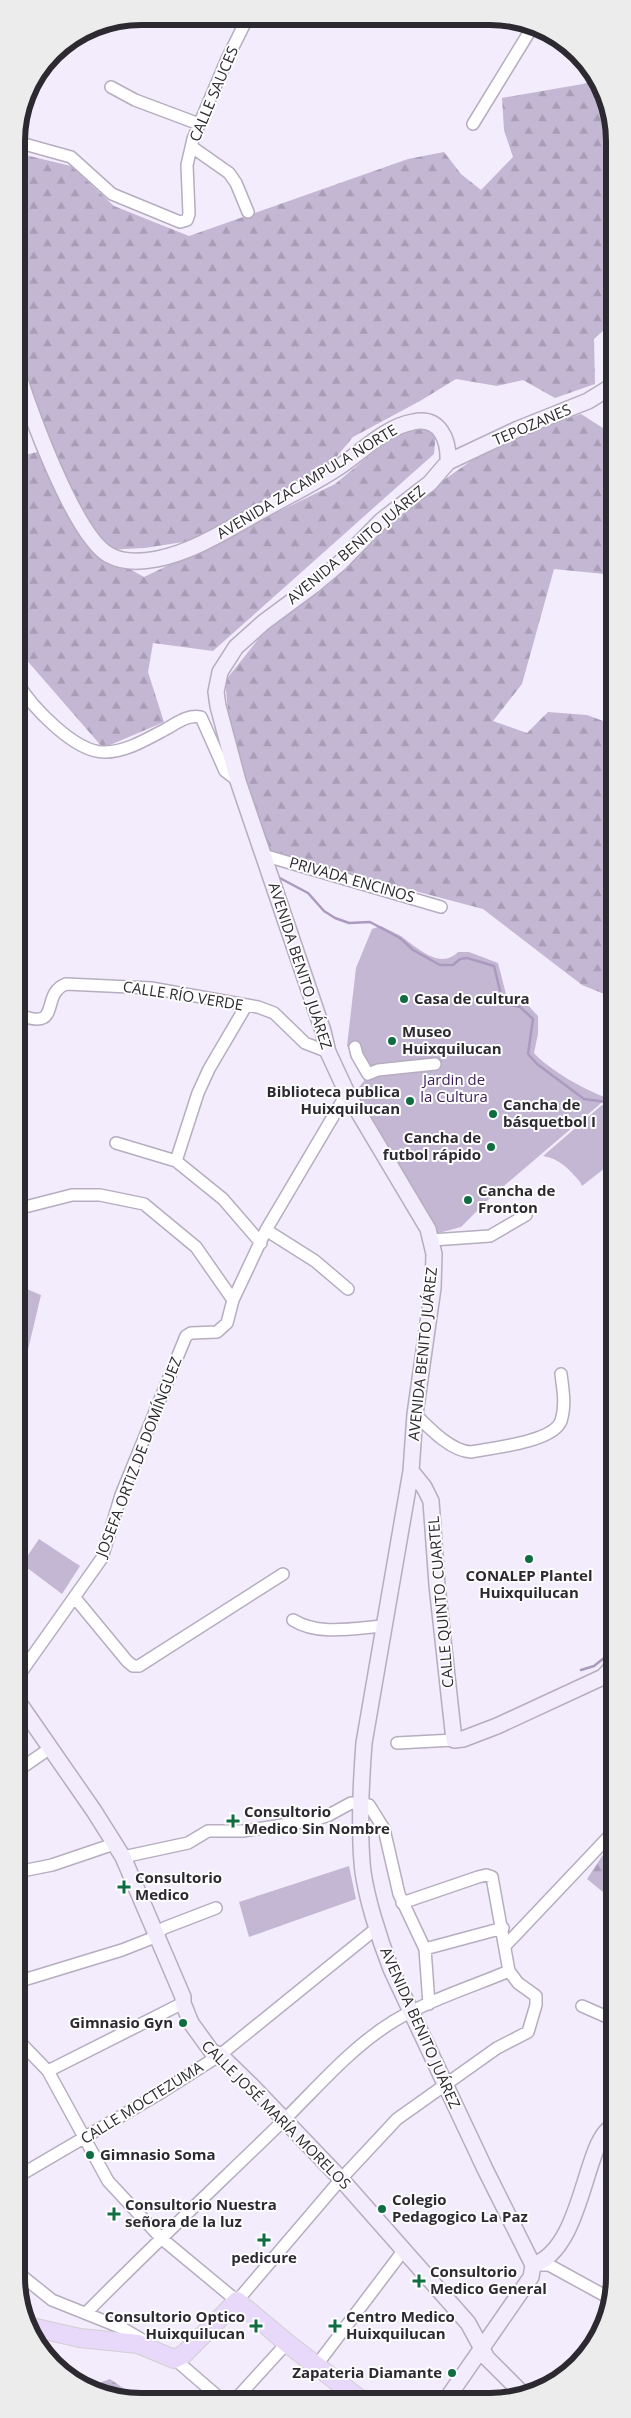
<svg xmlns="http://www.w3.org/2000/svg" width="631" height="2418" viewBox="0 0 631 2418" font-family="'Open Sans',sans-serif">
<style>
.green{fill:#c4b7d4}
.forest{fill:url(#forest-firs)}
.lines{fill:none;stroke-linecap:round;stroke-linejoin:round}
.stream{stroke:#ab9abe;stroke-width:2.5}
.street-casing{stroke:#b6adc0;stroke-width:14}
.secondary-casing{stroke:#b6adc0;stroke-width:18}
.primary-casing{stroke:#d1d0d2;stroke-width:20}
.street{stroke:#fff;stroke-width:11}
.secondary{stroke:#f3ecfc;stroke-width:15}
.primary{stroke:#e8d8f9;stroke-width:18}
.poi-dot{fill:#0f6d41;stroke:#fdfdfd;stroke-width:2}
.labels{text-anchor:middle;stroke-width:4;stroke-linejoin:round;paint-order:stroke}
.street-label{font-size:15px;fill:#2d2931;stroke:#fdfdfd}
.poi-label{font-size:15px;font-weight:bold;fill:#2d2931;stroke:#fdfdfd;text-anchor:start}
.park-label{font-size:15px;fill:#3c1e56;stroke:#fdfdfd}
.rim{fill:none;stroke:#2d2931;stroke-width:6}
</style>
<defs>
<pattern id="forest-firs" width="22" height="20" patternUnits="userSpaceOnUse" patternTransform="scale(1.25)"><rect width="22" height="20" fill="#c4b7d4"/><path d="M5 1l3.5 6h-7zM16 11l3.5 6h-7z" fill="#a99db6"/></pattern>
</defs>
<rect width="100%" height="100%" fill="#f3ecfc"/>
<path class="green" d="M 381,926 C 387,929 393,932 399,935 C 416,946 439,971 458,952 L 469,952 L 498,963 L 507,998 L 525,1002 L 538,1016 L 538,1034 L 534,1053 C 549,1070 585,1090 607,1098 L 491,1197 L 461,1227 L 435,1234 L 354,1093 L 364,1081 L 365,1072 L 347,1046 L 356,968 L 372,929 Z
M 602,1105 L 614,1107 L 614,1161 L 582,1186 L 580,1182 C 570,1170 559,1158 543,1156 Z
M 17,1285 L 41,1295 L 17,1396 Z
M 39,1539 L 80,1566 L 62,1594 L 22,1564 Z
M 349,1866 L 356,1899 L 249,1937 L 239,1902 Z"/>
<path class="forest" d="M 594,82 L 614,125 L 614,321 L 594,339 L 595,384 L 555,398 L 523,380 L 497,386 L 456,379 L 420,401 L 353,437 L 308,491 L 215,537 L 145,548 L 105,550 L 72,499 L 28,385 L 17,341 L 17,159 L 21,154 L 71,166 L 114,206 L 189,236 L 408,159 L 444,152 L 461,174 L 481,190 L 513,157 L 504,130 L 502,98 Z
M 581,414 L 614,435 L 614,575 L 554,569 L 522,684 L 493,721 L 527,733 L 548,712 L 587,715 L 614,725 L 614,998 L 582,985 L 483,909 L 260,850 L 231,740 L 225,681 L 260,637 L 323,583 L 380,525 L 502,439 Z
M 437,421 L 434,454 L 213,651 L 153,643 L 148,672 L 164,722 L 103,748 L 17,649 L 17,457 L 37,452 L 63,503 L 98,551 L 144,577 L 335,484 L 394,435 Z
M 614,1838 L 614,1901 L 587,1879 Z
M 110,2379 L 139,2399 L 117,2399 L 94,2387 L 96,2384 Z"/>
<g class="lines">
<path class="stream" d="M 276,876 L 308,893 L 324,911 L 335,918 L 349,923 L 370,922 L 400,938 L 413,950 L 440,965 L 453,965 L 460,959 L 467,958 L 494,966 L 503,1003 L 520,1007 L 533,1019 L 528,1054 L 537,1064 L 584,1099 L 614,1103
M 581,1670 L 594,1666 L 614,1650"/>
<g class="street-casing">
<path id="street" d="M 111,87 L 135,100 L 199,124
M 473,124 L 533,26
M 17,142 L 71,157 L 112,194 L 180,222 L 187,220 L 189,214 L 187,165 L 193,139 L 227,59 L 248,17
M 192,147 L 229,173 L 236,183 L 248,212
M 17,682 C 31,706 75,753 105,752 C 126,752 147,739 166,729 C 177,723 188,714 201,717 L 225,771 L 238,781
M 263,855 L 441,907
M 17,1014 C 64,1033 39,994 66,984 L 151,988 L 258,1007 L 274,1013 L 305,1043 L 328,1052
M 355,1047 L 357,1055 L 368,1074 L 378,1070 L 435,1064
M 116,1143 L 176,1161 L 223,1199 L 261,1243
M 176,1161 L 198,1093 L 209,1069 L 246,1006
M 17,1209 L 72,1195 L 100,1195 L 144,1204 L 196,1247 L 233,1300
M 266,1230 L 315,1261 L 348,1289
M 432,1240 L 490,1236 L 526,1215
M 415,1414 C 430,1429 451,1451 471,1452 C 492,1448 553,1442 561,1421 C 566,1405 563,1390 561,1374
M 75,1598 L 127,1661 L 133,1666 L 139,1666 L 283,1574
M 293,1620 C 318,1636 355,1628 384,1626
M 17,1678 L 102,1558 L 121,1495 L 186,1336 L 191,1333 L 217,1332 L 227,1323 L 233,1300 L 266,1230 L 347,1093
M 397,1743 L 454,1740
M 17,1771 L 49,1749
M 123,1857 L 188,1843 L 208,1831 L 243,1831 L 315,1820 L 329,1815 L 351,1803 L 369,1805 L 384,1829 L 399,1894 L 425,1949 L 429,2004
M 17,1872 L 52,1865 L 114,1844
M 506,1945 L 614,1831
M 425,1949 L 503,1928
M 17,1982 L 122,1950 L 150,1939 L 164,1928 L 216,1908
M 582,2006 L 614,2020
M 17,2039 L 48,2071 L 108,2181 L 161,2238 L 237,2301 L 341,2179 L 397,2119 L 497,2048 L 528,2032 L 536,2005 L 536,1996 L 518,1983 L 509,1971 L 492,1877 L 486,1875 L 478,1877 L 402,1903
M 48,2071 L 183,2003
M 17,2177 L 157,2095 L 220,2055 L 378,1927
M 534,2265 L 549,2265 L 611,2299
M 17,2272 L 52,2300 L 122,2328 L 146,2342
M 86,2313 C 150,2248 216,2186 282,2122 C 318,2087 350,2048 394,2021 C 429,2000 471,1987 509,1971
M 171,2356 L 222,2400
M 316,2366 L 403,2251
M 235,2400 L 287,2343"/>
</g>
<g class="secondary-casing">
<path id="secondary" d="M 17,370 C 28,408 75,537 109,555 C 123,563 141,562 157,559 C 194,552 230,528 263,510 C 288,496 315,483 339,467 C 362,452 385,427 413,422 C 440,416 449,440 448,462
M 411,1471 L 424,1487 L 431,1501 L 437,1585 L 454,1740 L 463,1739 L 497,1726 L 603,1677 L 614,1665
M 17,1700 L 94,1811 L 123,1857 L 183,1997 L 183,2003 L 191,2023 L 212,2052 L 220,2055 L 251,2085 L 341,2179 L 468,2323 L 487,2358 L 524,2395
M 533,2265 L 485,2169 L 391,1969 C 380,1941 364,1892 362,1862 C 359,1823 361,1782 364,1743 L 411,1471 L 415,1414 L 433,1288 L 434,1254 L 428,1229 L 347,1093 L 328,1052 L 323,1031 L 238,781 L 218,706 L 216,692 L 220,672 L 236,647 L 264,622 L 314,585 L 340,563 L 381,521 L 430,483 L 448,462 L 518,429 L 588,401 L 614,385
M 533,2265 C 585,2248 584,2136 614,2126
M 446,2400 L 531,2277 L 533,2265"/>
</g>
<g class="primary-casing">
<path id="primary" d="M 27,2326 L 80,2338 L 138,2344 L 174,2359 L 184,2354 L 237,2301 L 287,2343 L 361,2400"/>
</g>
<use href="#street" class="street"/>
<use href="#secondary" class="secondary"/>
<use href="#primary" class="primary"/>
</g>
<g class="poi-dot">
<circle cx="404" cy="999" r="5"/>
<circle cx="392" cy="1041" r="5"/>
<circle cx="410" cy="1101" r="5"/>
<circle cx="493" cy="1114" r="5"/>
<circle cx="491" cy="1147" r="5"/>
<circle cx="468" cy="1200" r="5"/>
<circle cx="529" cy="1559" r="5"/>
<path d="M230.5 1813.5h5v5h5v5h-5v5h-5v-5h-5v-5h5z"/>
<path d="M121.5 1879.5h5v5h5v5h-5v5h-5v-5h-5v-5h5z"/>
<circle cx="183" cy="2023" r="5"/>
<circle cx="90" cy="2155" r="5"/>
<circle cx="382" cy="2209" r="5"/>
<path d="M111.5 2206.5h5v5h5v5h-5v5h-5v-5h-5v-5h5z"/>
<path d="M261.5 2232.5h5v5h5v5h-5v5h-5v-5h-5v-5h5z"/>
<path d="M416.5 2273.5h5v5h5v5h-5v5h-5v-5h-5v-5h5z"/>
<path d="M253.5 2318.5h5v5h5v5h-5v5h-5v-5h-5v-5h5z"/>
<path d="M332.5 2318.5h5v5h5v5h-5v5h-5v-5h-5v-5h5z"/>
<circle cx="452" cy="2373" r="5"/>
</g>
<g class="labels">
<g class="street-label">
<text transform="translate(214 94) rotate(-67)" y="5">CALLE SAUCES</text>
<text transform="translate(532 425) rotate(-23)" y="5">TEPOZANES</text>
<text transform="translate(307 482) rotate(-31)" y="5">AVENIDA ZACAMPULA NORTE</text>
<text transform="translate(356 545) rotate(-40)" y="5">AVENIDA BENITO JUÁREZ</text>
<text transform="translate(352 880) rotate(16)" y="5">PRIVADA ENCINOS</text>
<text transform="translate(300 966) rotate(72)" y="5">AVENIDA BENITO JUÁREZ</text>
<text transform="translate(183 996) rotate(9)" y="5">CALLE RÍO VERDE</text>
<text transform="translate(423 1354) rotate(-84)" y="5">AVENIDA BENITO JUÁREZ</text>
<text transform="translate(139 1457) rotate(-69)" y="5">JOSEFA ORTIZ DE DOMÍNGUEZ</text>
<text transform="translate(441 1602) rotate(-95)" y="5">CALLE QUINTO CUARTEL</text>
<text transform="translate(420 2028) rotate(66)" y="5">AVENIDA BENITO JUÁREZ</text>
<text transform="translate(142 2103) rotate(-32)" y="5">CALLE MOCTEZUMA</text>
<text transform="translate(276 2115) rotate(45)" y="5">CALLE JOSÉ MARÍA MORELOS</text>
</g>
<g class="poi-label">
<text x="414" y="1004">Casa de cultura</text>
<text x="402" y="1037">Museo<tspan x="402" dy="17">Huixquilucan</tspan></text>
<text x="400" y="1097" text-anchor="end">Biblioteca publica<tspan x="400" dy="17">Huixquilucan</tspan></text>
<text x="503" y="1110">Cancha de<tspan x="503" dy="17">básquetbol I</tspan></text>
<text x="481" y="1143" text-anchor="end">Cancha de<tspan x="481" dy="17">futbol rápido</tspan></text>
<text x="478" y="1196">Cancha de<tspan x="478" dy="17">Fronton</tspan></text>
<text x="529" y="1581" text-anchor="middle">CONALEP Plantel<tspan x="529" dy="17">Huixquilucan</tspan></text>
<text x="244" y="1817">Consultorio<tspan x="244" dy="17">Medico Sin Nombre</tspan></text>
<text x="135" y="1883">Consultorio<tspan x="135" dy="17">Medico</tspan></text>
<text x="173" y="2028" text-anchor="end">Gimnasio Gyn</text>
<text x="100" y="2160">Gimnasio Soma</text>
<text x="392" y="2205">Colegio<tspan x="392" dy="17">Pedagogico La Paz</tspan></text>
<text x="125" y="2210">Consultorio Nuestra<tspan x="125" dy="17">señora de la luz</tspan></text>
<text x="264" y="2263" text-anchor="middle">pedicure</text>
<text x="430" y="2277">Consultorio<tspan x="430" dy="17">Medico General</tspan></text>
<text x="245" y="2322" text-anchor="end">Consultorio Optico<tspan x="245" dy="17">Huixquilucan</tspan></text>
<text x="346" y="2322">Centro Medico<tspan x="346" dy="17">Huixquilucan</tspan></text>
<text x="442" y="2378" text-anchor="end">Zapateria Diamante</text>
</g>
<g class="park-label">
<text x="454" y="1085">Jardin de<tspan x="454" dy="17">la Cultura</tspan></text>
</g>
</g>
<path d="M0 0H631V2418H0ZM141 25H490A116 116 0 0 1 606 141V2277A116 116 0 0 1 490 2393H141A116 116 0 0 1 25 2277V141A116 116 0 0 1 141 25Z" fill="#ececed" fill-rule="evenodd"/>
<path class="rim" d="M141 25H490A116 116 0 0 1 606 141V2277A116 116 0 0 1 490 2393H141A116 116 0 0 1 25 2277V141A116 116 0 0 1 141 25Z"/>
</svg>
